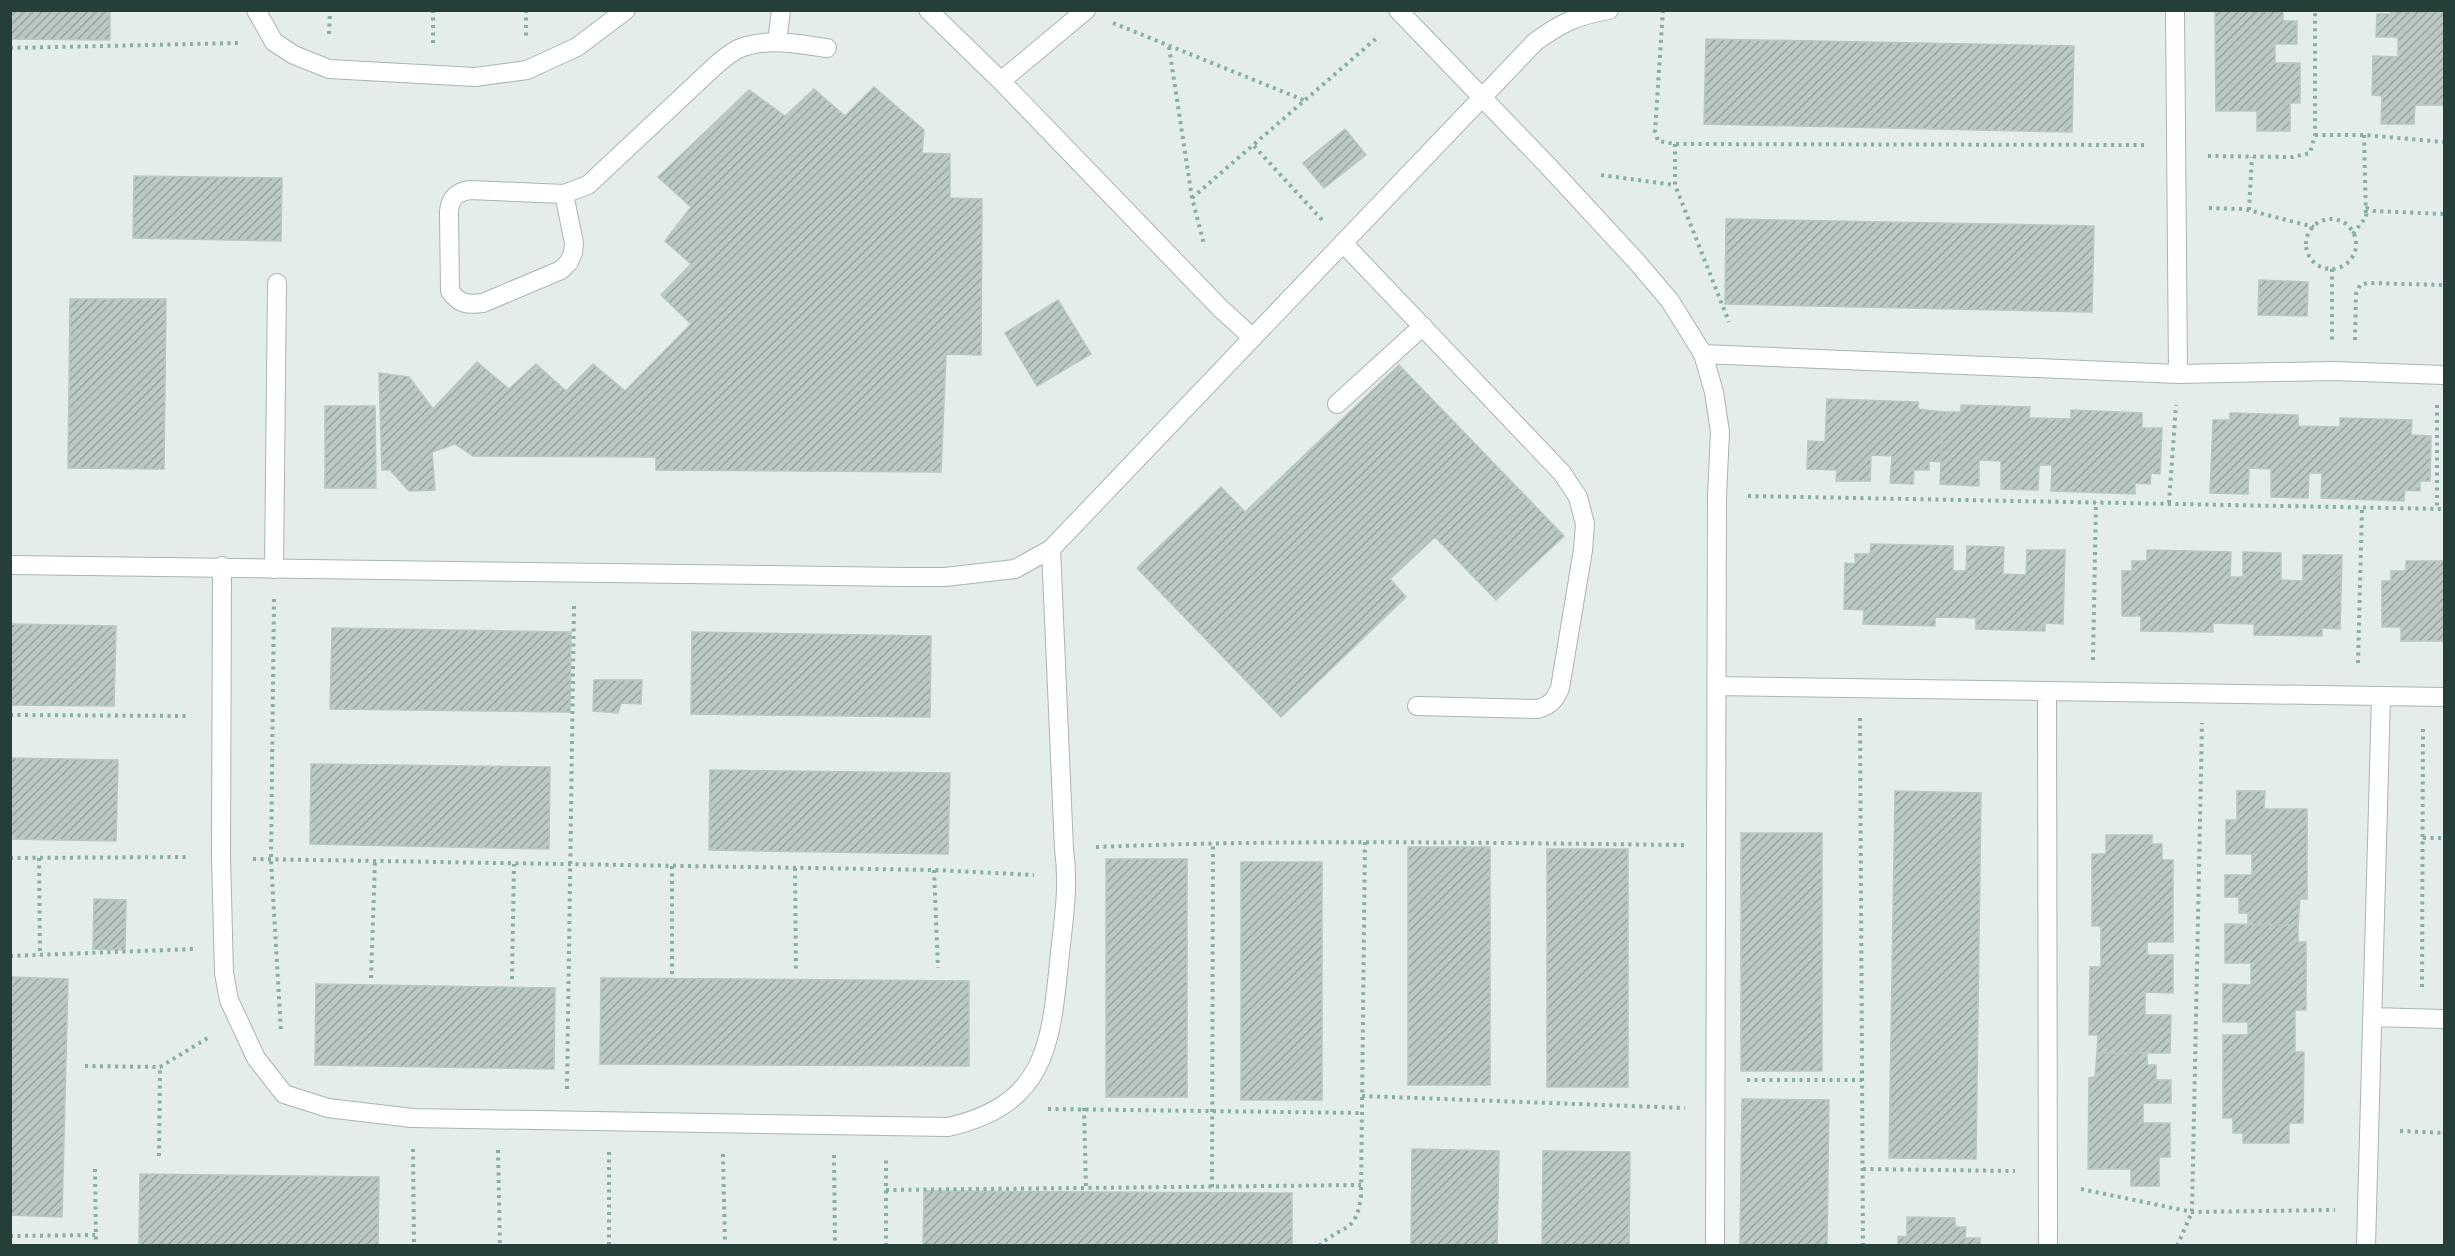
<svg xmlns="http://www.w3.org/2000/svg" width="2455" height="1256" viewBox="0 0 2455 1256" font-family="'Titillium Web',sans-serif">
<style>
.building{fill:url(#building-hatch);stroke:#b8c7c2;stroke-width:1.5}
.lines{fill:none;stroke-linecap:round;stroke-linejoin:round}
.lane-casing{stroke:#a8b5b1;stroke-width:20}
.street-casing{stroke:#a8b5b1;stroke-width:20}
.path{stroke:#88afa5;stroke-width:4;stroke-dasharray:3 4.5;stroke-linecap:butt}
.lane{stroke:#fff;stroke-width:18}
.street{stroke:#fff;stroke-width:18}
</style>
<defs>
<pattern id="building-hatch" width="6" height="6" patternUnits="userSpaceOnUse" patternTransform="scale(1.5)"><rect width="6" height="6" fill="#bbc8c4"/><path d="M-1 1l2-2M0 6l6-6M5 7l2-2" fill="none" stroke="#98a4a0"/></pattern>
</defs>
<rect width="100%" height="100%" fill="#e5edea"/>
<path class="building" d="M 10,10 L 110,10 L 110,40 L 10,39 Z
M 2215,10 L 2283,10 L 2283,21 L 2297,21 L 2297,44 L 2275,44 L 2275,63 L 2300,63 L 2300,103 L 2290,103 L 2290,131 L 2257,131 L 2257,111 L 2216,111 Z
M 2391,10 L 2444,10 L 2444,105 L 2415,105 L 2414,124 L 2381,124 L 2382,96 L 2372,95 L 2373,56 L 2398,57 L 2398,37 L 2376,37 L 2377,14 L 2391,14 Z
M 1706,39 L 2074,46 L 2072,132 L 1704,124 Z
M 874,87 L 924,130 L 922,153 L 950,154 L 950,198 L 982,199 L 981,355 L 946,354 L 941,472 L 656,470 L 656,457 L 473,456 L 455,444 L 432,452 L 435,490 L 409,491 L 390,470 L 382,470 L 379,373 L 409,377 L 433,409 L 477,362 L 509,389 L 536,364 L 566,391 L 593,364 L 625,391 L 691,324 L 661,295 L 691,264 L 665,241 L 691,207 L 658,177 L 749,90 L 785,116 L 814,89 L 845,116 Z
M 1345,129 L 1366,155 L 1324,188 L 1303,163 Z
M 134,176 L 282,178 L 281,241 L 133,238 Z
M 1726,219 L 2094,226 L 2092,312 L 1725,304 Z
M 2259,280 L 2308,282 L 2307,316 L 2258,315 Z
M 70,299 L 166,299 L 164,469 L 68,468 Z
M 1058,300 L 1091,354 L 1037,386 L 1005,333 Z
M 1399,365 L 1564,536 L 1496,600 L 1435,537 L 1390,579 L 1406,597 L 1281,717 L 1137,568 L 1221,487 L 1245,512 Z
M 1827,399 L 1918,402 L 1918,409 L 1943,412 L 1941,462 L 1929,461 L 1929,470 L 1914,470 L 1913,484 L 1890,483 L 1892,456 L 1871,455 L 1870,481 L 1836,481 L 1837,470 L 1807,469 L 1808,441 L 1825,442 Z
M 1961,405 L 2030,407 L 2029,418 L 2071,419 L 2071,410 L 2142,413 L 2142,428 L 2162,428 L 2160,474 L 2151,473 L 2150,484 L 2135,483 L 2135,494 L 2051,491 L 2052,465 L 2039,465 L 2038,490 L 2001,489 L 2001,461 L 1979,460 L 1979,486 L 1940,484 L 1943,412 L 1961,412 Z
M 325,406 L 375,406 L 376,488 L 325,488 Z
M 2230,413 L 2298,415 L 2298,426 L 2340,427 L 2340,418 L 2412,420 L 2411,435 L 2431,436 L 2430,481 L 2420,481 L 2420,491 L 2405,490 L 2404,501 L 2321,498 L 2322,473 L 2309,473 L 2308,498 L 2271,497 L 2271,469 L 2249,468 L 2248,494 L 2210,493 L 2213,420 L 2230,420 Z
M 1871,544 L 1953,546 L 1953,571 L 1966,571 L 1967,546 L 2004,547 L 2003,574 L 2026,575 L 2027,550 L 2065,550 L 2063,624 L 2045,623 L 2045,631 L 1976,629 L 1976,618 L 1935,617 L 1935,626 L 1863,624 L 1864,610 L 1844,609 L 1845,563 L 1855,564 L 1855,554 L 1870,554 Z
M 2147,550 L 2231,552 L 2230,577 L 2243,577 L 2243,552 L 2281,553 L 2281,580 L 2303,581 L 2303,555 L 2342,555 L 2340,629 L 2322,628 L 2322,636 L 2254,635 L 2254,624 L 2213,623 L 2213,632 L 2141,631 L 2141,616 L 2122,616 L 2122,571 L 2132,571 L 2132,561 L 2147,561 Z
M 2406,561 L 2444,561 L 2444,641 L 2401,641 L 2401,627 L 2382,627 L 2382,581 L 2391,581 L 2391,571 L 2406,571 Z
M 10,624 L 116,626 L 114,706 L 10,705 Z
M 332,628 L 571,632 L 570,712 L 330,709 Z
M 692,632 L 931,636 L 930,717 L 691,714 Z
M 594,680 L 642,680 L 641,704 L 621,703 L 618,713 L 593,711 Z
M 10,758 L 118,760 L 116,841 L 10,839 Z
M 311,764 L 550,767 L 549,849 L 310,844 Z
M 710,770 L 950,773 L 948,854 L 709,850 Z
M 1895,791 L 1981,793 L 1976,1159 L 1889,1158 Z
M 2237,791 L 2265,791 L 2264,809 L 2307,809 L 2307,899 L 2300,899 L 2298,925 L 2248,925 L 2248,913 L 2239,913 L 2239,897 L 2225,897 L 2225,875 L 2252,875 L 2252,854 L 2226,854 L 2226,820 L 2237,820 Z
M 1741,833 L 1822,833 L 1822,1071 L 1741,1071 Z
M 2106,835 L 2152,835 L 2152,844 L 2162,844 L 2162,860 L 2173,860 L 2173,942 L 2147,942 L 2147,955 L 2173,955 L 2173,993 L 2145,992 L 2145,1015 L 2171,1015 L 2170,1053 L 2097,1053 L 2098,1035 L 2089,1035 L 2090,967 L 2101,967 L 2101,926 L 2092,926 L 2092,854 L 2106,854 Z
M 1408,847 L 1490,847 L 1490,1085 L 1408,1085 Z
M 1547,849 L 1628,849 L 1628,1087 L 1547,1087 Z
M 1106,859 L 1187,859 L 1187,1097 L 1106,1097 Z
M 1241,862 L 1322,862 L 1322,1100 L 1241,1100 Z
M 94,899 L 126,900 L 125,950 L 93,949 Z
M 2225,924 L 2298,925 L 2298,942 L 2306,942 L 2306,1010 L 2295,1010 L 2295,1052 L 2304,1052 L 2303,1123 L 2289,1123 L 2289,1143 L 2243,1143 L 2243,1133 L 2233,1133 L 2233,1118 L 2223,1118 L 2223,1035 L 2248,1035 L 2248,1022 L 2223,1022 L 2223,984 L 2251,985 L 2251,963 L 2225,963 Z
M 10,977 L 68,979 L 62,1217 L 10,1215 Z
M 601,978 L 969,981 L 969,1066 L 600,1064 Z
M 316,984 L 555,988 L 554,1069 L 315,1065 Z
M 2097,1053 L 2147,1053 L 2147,1065 L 2156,1065 L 2156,1080 L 2171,1080 L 2171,1103 L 2143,1103 L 2143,1123 L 2170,1123 L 2170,1157 L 2159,1157 L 2159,1186 L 2131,1186 L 2131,1169 L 2088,1169 L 2089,1078 L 2095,1077 Z
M 1742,1099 L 1829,1100 L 1827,1246 L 1740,1246 Z
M 1412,1149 L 1499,1151 L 1497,1246 L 1411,1246 Z
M 1543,1151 L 1630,1152 L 1629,1246 L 1542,1246 Z
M 140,1174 L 379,1177 L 378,1246 L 139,1246 Z
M 924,1191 L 1292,1193 L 1292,1246 L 923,1246 Z
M 1907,1217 L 1955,1218 L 1955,1227 L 1966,1227 L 1965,1238 L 1980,1238 L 1980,1246 L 1898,1246 L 1898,1236 L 1907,1237 Z"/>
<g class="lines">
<g class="lane-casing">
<path id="lane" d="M 777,42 L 781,10
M 564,194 L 574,243 L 573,253 L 569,262 L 561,270 L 483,303 C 467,305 459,304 450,291 L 449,212 C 450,198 456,192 470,190 L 564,194 L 588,185 L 715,66 C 722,60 730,53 738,49 C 766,37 797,44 827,48
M 1343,243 L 1562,473 L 1578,497 L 1585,524 L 1583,550 L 1560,688 C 1555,700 1550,706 1537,709 L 1417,706
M 1337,404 L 1423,326
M 274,569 L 277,283"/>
</g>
<g class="street-casing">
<path id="street" d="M 256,10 L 274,42 L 294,55 L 329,69 L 475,77 L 527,70 L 577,47 L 626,10
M 928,10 L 1001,81 L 1220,308 L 1253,338
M 1398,10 L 1551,169 L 1637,262 L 1670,301 L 1703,354 L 1714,392 L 1720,432 L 1717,496 L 1715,1246
M 2175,10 L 2178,374
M 1001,81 L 1086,10
M 1703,354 L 2178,374 L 2333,371 L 2444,375
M 10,565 L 904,577 L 945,577 L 1015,569 L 1051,549 L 1535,42 C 1561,23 1578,15 1609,10
M 222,566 L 221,857 L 224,973 L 229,1000 L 256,1058 L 284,1094 L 328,1108 L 412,1118 L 948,1127 C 1049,1104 1051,1041 1060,953 C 1064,917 1069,885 1064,849 L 1051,549
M 1717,686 L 2444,697
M 2047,691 L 2048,1246
M 2372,1017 L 2444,1019
M 2366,1246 L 2381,696"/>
</g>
<path class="path" d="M 526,10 L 526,37
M 1663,10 L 1655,131 L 1658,141 L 1675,144 L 2144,145
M 1113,23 L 1306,101
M 329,34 L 330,10
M 433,43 L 433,10
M 1169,47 L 1192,198 L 1204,244
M 10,48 L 238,43
M 2315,135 L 2364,135 L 2444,142
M 2364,135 L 2366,217 L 2367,208 L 2374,211 L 2444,214
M 1675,144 L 1675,185 L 1729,322
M 1254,146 L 1323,221
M 2208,156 L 2293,157 L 2310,153 L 2315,135 L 2315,10
M 1601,175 L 1675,185
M 1192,198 L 1379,36
M 2209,208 L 2244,209 L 2314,227
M 2249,210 L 2252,157
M2306 244a25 25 0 1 1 50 0a25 25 0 1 1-50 0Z
M 2353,234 L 2366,217
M 2332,269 L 2332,340
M 2355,340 L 2356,294 L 2360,285 L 2368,283 L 2444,285
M 2437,405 L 2437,509
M 1748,496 L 2444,509
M 2169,503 L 2176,405
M 274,599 L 271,860 L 281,1032
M 2093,660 L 2096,502
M 2358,663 L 2362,508
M 10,715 L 190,716
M 1860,718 L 1863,1246
M 2423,838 L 2444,838
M 1096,847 C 1293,839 1489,843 1686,845
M 10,858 L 188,857
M 39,858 L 40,956
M 253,859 L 934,870 L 1034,875
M 672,866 L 672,976
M 795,868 L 796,973
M 934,870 L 938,968
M 10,956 L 193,949
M 371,978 L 375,862
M 512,979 L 514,864
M 2422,987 L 2423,728
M 85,1066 L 160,1067 L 211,1036
M 1747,1080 L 1863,1080
M 567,1089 L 574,605
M 1362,1096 L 1685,1108
M 1084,1108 L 1086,1188
M 1048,1109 L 1362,1113
M 2400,1131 L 2444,1133
M 413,1149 L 414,1246
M 498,1150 L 500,1246
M 609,1152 L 609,1246
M 723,1154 L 725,1246
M 834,1155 L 835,1246
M 159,1156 L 160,1067
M 95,1169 L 96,1246
M 1863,1169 L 2015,1171
M 1212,1187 L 1213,842
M 2081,1189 L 2192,1212 L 2335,1210
M 886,1190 L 1361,1185
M 10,1236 L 95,1235
M 886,1246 L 886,1157
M 1319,1246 C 1343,1223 1356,1235 1361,1196 L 1365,841
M 2177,1246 L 2192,1212 L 2202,723"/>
<use href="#lane" class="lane"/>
<use href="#street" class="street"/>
</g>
<rect width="2455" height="1256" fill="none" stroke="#253e39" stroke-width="24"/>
</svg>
